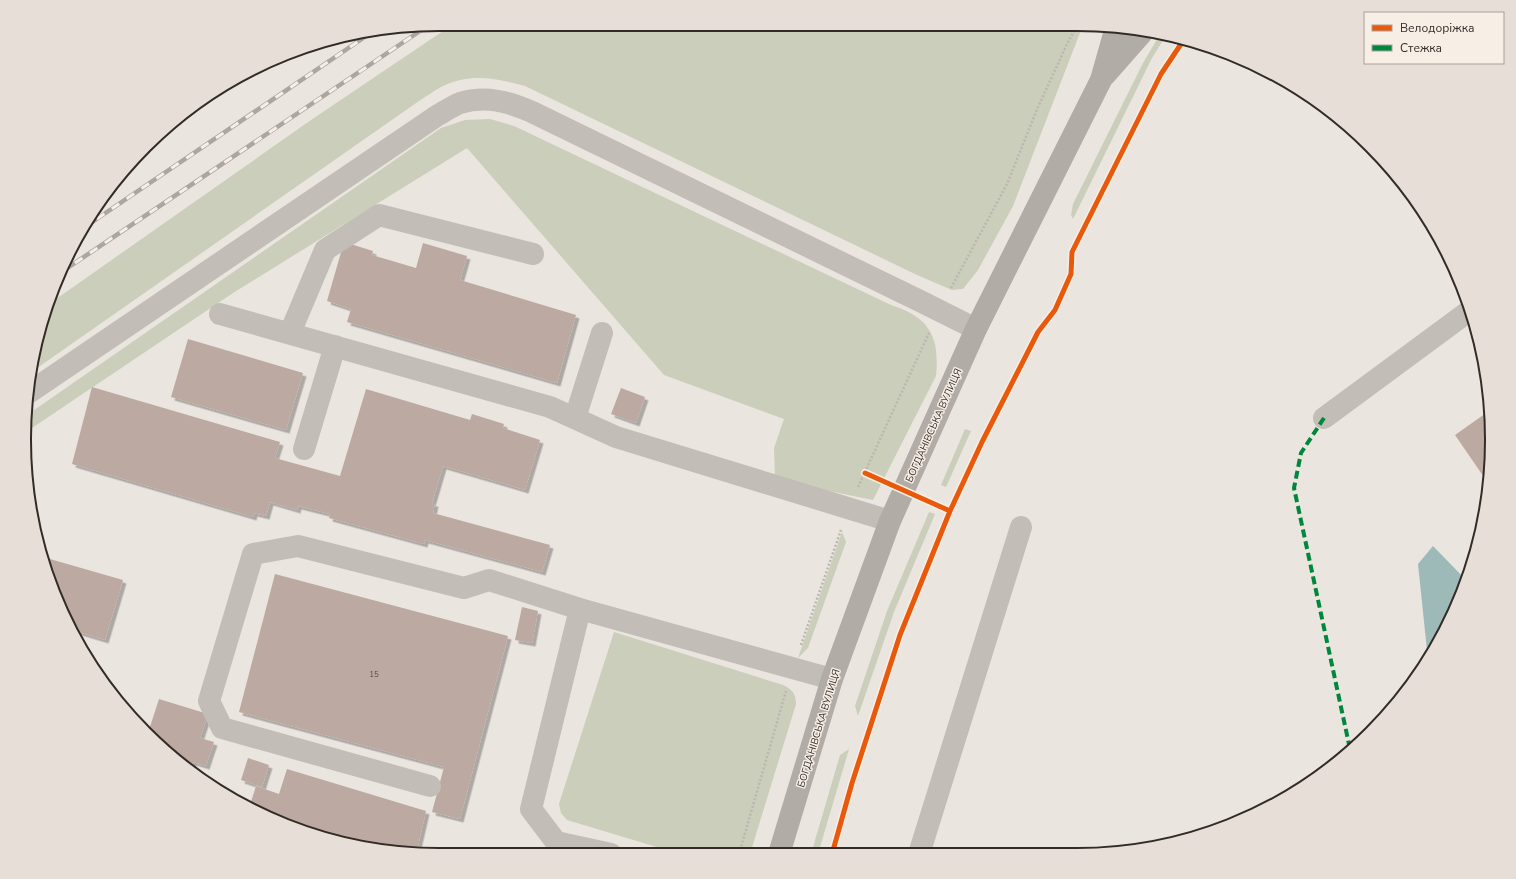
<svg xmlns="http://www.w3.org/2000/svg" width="1516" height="879" viewBox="0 0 1516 879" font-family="'Nunito Sans',sans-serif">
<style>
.green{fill:#cbceba}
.water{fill:#9dbab9}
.building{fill:#bcaaa2;filter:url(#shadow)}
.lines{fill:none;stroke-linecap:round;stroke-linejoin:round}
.path{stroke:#bcb6b1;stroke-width:2.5;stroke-dasharray:2 2;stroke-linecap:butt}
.minor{stroke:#c3bdb8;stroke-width:22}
.major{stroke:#b2aca7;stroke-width:22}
.rail-casing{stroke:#aba6a2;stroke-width:4.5}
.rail{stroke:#f7efe6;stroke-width:3;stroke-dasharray:9;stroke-linecap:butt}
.quiet{stroke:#00873e;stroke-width:4;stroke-dasharray:8 4;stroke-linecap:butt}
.cycleway-casing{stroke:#f7efe6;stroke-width:8}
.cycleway{stroke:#e8590c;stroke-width:5}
.labels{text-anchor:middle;stroke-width:3;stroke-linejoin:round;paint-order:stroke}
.number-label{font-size:8px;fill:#554b46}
.street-label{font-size:10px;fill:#332b27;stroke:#f7efe6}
.rim{fill:none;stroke:#332b27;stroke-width:2}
</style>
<defs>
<filter id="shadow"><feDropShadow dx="3.5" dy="3.5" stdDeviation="0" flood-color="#0004"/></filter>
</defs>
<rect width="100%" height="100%" fill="#eae5df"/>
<path class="green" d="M 1083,25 L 1013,206 L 978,270 L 963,289 L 952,290 L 917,275 L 525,86 C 496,78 471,73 443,86 C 435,90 427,96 419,101 L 30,373 L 38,332 L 49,304 L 311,120 L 449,27 Z
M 1159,36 L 1165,37 L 1152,58 L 1073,219 L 1071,215 L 1073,204 L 1143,63 Z
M 490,119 L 514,126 L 891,305 C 929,317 940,336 936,376 L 873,500 L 775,480 L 774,448 L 784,419 L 664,375 L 467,148 L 233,293 L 26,432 L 27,415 L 441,128 L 465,120 Z
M 965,429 L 971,431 L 946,487 L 941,485 Z
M 929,512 L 935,514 L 894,612 L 858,716 L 855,706 L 887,611 Z
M 842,532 L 846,542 L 808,648 L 798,658 Z
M 614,632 L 783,685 C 792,689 796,694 796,704 L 750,854 L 680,854 L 567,820 L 561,813 L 559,804 Z
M 849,749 L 818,854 L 811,854 L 840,755 Z"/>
<path class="water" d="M 1433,546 L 1466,580 L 1460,598 L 1428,660 L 1418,564 Z"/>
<path class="building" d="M 344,242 L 373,251 L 372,255 L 416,268 L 423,243 L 467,256 L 460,280 L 576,315 L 557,383 L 347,322 L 351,309 L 327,301 Z
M 188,339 L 303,373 L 286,430 L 171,397 Z
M 92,387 L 280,442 L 275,458 L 340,476 L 366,389 L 470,420 L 472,414 L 504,424 L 503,428 L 540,440 L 525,490 L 443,466 L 432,503 L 435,503 L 433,513 L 550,545 L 542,572 L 425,540 L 424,544 L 329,518 L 330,514 L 298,506 L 297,510 L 270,502 L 266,516 L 254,513 L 253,517 L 72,464 Z
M 621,388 L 645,397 L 636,423 L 611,414 Z
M 1489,411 L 1492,439 L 1488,483 L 1455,435 Z
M 43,557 L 123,580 L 105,640 L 72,630 L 46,573 Z
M 275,574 L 508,636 L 460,819 L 432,812 L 444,767 L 239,712 Z
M 522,607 L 538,611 L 532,643 L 515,640 Z
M 159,699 L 208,714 L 200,738 L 214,742 L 206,766 L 193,762 L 191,771 L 165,752 L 148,733 Z
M 248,758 L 269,765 L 262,787 L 241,780 Z
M 287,769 L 426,811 L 416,854 L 313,834 L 302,831 L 250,805 L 256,786 L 279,794 Z"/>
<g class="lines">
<path class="path" d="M 951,288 L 1007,184 L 1038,107 L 1068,42 L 1078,25
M 858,487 L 929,333
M 801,645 L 841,530
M 739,854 L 786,691
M 832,854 L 852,783 L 900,635 L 950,511 L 982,442 L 1038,332 L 1055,310 L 1071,274 L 1072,252 L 1161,74 L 1183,41"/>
<path class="minor" d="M 220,314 L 550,407 L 616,437 L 890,521
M 290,333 L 325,250 L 379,215 L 533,254
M 27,394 L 438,115 C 445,111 453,106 460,103 C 486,95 509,102 532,112 L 920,301 L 976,329
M 575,418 L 602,333
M 1324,418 L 1469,311
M 304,449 L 335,346
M 580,609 L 531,809 L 556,842 L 611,854
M 430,786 L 222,728 L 209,701 L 253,554 L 298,546 L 464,588 L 489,580 L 580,609 L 832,679
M 919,854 L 1021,527"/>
<path class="major" d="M 1105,75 L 1142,33
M 779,854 L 832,679 L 890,521 L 976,329 L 1101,80 L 1116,27"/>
<g class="rail-casing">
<path id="rail" d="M 82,229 L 375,30
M 60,273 L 426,27"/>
</g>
<use href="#rail" class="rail"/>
<path class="quiet" d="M 1324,418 L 1301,453 L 1294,488 L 1350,749"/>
<g class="cycleway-casing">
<path id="cycleway" d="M 865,473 L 950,511
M 832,854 L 852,783 L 900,635 L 950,511 L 982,442 L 1038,332 L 1055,310 L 1071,274 L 1072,252 L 1161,74 L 1183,41"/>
</g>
<use href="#cycleway" class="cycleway"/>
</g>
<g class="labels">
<g class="number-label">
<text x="374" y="677">15</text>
</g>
<g class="street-label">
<text transform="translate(933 425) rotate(-66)" y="4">БОГДАНІВСЬКА ВУЛИЦЯ</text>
<text transform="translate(818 728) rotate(-73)" y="4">БОГДАНІВСЬКА ВУЛИЦЯ</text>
</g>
</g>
<path d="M0 0H1516V879H0ZM439 31H1077A408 408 0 0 1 1485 439V440A408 408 0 0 1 1077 848H439A408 408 0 0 1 31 440V439A408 408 0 0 1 439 31Z" fill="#e7dfd7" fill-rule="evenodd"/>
<path class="rim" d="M439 31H1077A408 408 0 0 1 1485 439V440A408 408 0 0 1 1077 848H439A408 408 0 0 1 31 440V439A408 408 0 0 1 439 31Z"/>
<rect x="1364" y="12" width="140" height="52" fill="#f7efe6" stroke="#a9a19a"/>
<rect x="1372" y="25" width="20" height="6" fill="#e8590c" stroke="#a9a19a"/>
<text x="1400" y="32" font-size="12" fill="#332b27">Велодоріжка</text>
<rect x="1372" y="45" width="20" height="6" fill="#00873e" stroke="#a9a19a"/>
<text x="1400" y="52" font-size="12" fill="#332b27">Стежка</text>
</svg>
